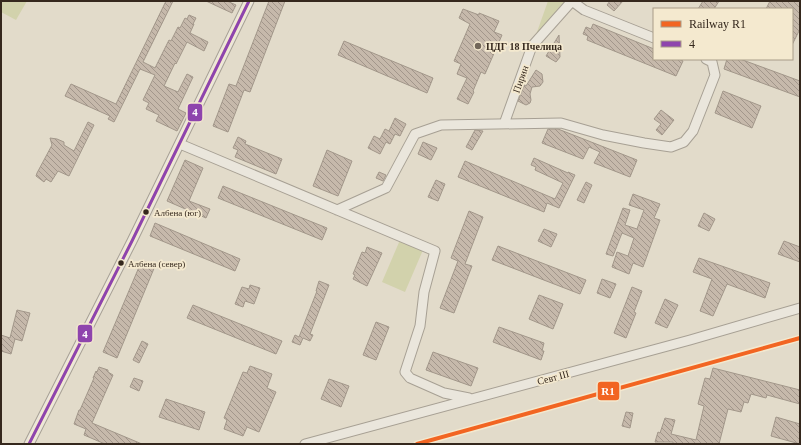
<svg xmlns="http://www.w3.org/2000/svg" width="801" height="445" viewBox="0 0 801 445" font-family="Georgia,serif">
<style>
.park{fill:#d2d2ac}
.building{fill:url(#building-back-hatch);stroke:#a2978a}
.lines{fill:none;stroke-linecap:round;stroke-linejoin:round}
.minor-casing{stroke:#a7a094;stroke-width:11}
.minor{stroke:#eae6dc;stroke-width:9}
.bus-1-casing{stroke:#f4e9cf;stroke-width:6}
.bus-1{stroke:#8e44ad;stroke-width:3}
.rail-1-casing{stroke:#f4e9cf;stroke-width:7}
.rail-1{stroke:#f26522;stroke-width:4}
.poi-dot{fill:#72675a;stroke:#f4e9cf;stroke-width:1.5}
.bus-dot{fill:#35281d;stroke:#f4e9cf;stroke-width:1.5}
.labels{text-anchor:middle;stroke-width:3.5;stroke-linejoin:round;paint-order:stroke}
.bus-label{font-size:9px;fill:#35281d;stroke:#f4e9cf;text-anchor:start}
.poi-label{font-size:10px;font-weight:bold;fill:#35281d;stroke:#f4e9cf;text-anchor:start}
.street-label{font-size:10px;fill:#35281d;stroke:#f4e9cf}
.line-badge{stroke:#f4e9cf;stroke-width:1.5}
.badge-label{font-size:11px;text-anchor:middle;font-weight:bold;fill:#fff}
</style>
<defs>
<pattern id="building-back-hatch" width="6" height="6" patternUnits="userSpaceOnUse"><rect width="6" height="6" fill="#c6b9ab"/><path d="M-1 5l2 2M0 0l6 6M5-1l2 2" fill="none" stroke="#a2968b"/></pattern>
</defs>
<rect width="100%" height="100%" fill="#e2dbca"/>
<path class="park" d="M 1,1 L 27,1 L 16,20 L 1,12 Z
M 548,1 L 572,1 L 532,46 Z
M 400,240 L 423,250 L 405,292 L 382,282 Z"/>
<path class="building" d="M 166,1 L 173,1 L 143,62 L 155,68 L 169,40 L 171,41 L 178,27 L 180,28 L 185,18 L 187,19 L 189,15 L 196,18 L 193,24 L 194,24 L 190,33 L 208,42 L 204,51 L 187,42 L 176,64 L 175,63 L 164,86 L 178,92 L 187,74 L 193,77 L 178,109 L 186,113 L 177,131 L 156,121 L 159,115 L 146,109 L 149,103 L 143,100 L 155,75 L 140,69 L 114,122 L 108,119 L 110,116 L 65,96 L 71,84 L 116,104 Z
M 206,1 L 227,1 L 236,5 L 232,13 Z
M 269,1 L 285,1 L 250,92 L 244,90 L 228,132 L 213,126 L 229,84 L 236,86 Z
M 610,1 L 623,1 L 614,11 L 607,5 Z
M 703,1 L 719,1 L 714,9 L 698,9 Z
M 770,1 L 800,1 L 800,29 L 792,45 L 792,9 L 766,9 Z
M 463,9 L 479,15 L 479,13 L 499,21 L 494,32 L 502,35 L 485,74 L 481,72 L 473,91 L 474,92 L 468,104 L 457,99 L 467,78 L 457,74 L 461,64 L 454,61 L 470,24 L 459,18 Z
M 593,24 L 654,49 L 654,59 L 679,59 L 683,61 L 676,76 L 587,40 L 588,36 L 583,34 L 586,27 L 591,29 Z
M 559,35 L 560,57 L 556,62 L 546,56 Z
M 344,41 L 433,78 L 427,93 L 338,55 Z
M 727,59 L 740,59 L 800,81 L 800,97 L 724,69 Z
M 536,70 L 542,74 L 543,82 L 540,86 L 532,87 L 530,94 L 531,100 L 530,103 L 526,105 L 518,101 L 524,85 L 526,86 Z
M 723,91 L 761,106 L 752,128 L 715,113 Z
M 661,110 L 674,120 L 662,135 L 656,130 L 661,124 L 654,119 Z
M 395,118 L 406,124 L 400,136 L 395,134 L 390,144 L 386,142 L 380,154 L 368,148 L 374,136 L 380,139 L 385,129 L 389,131 Z
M 88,122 L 94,125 L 69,176 L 58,171 L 51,182 L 46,179 L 44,182 L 36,176 L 37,173 L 52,145 L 50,138 L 57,139 L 64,142 L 64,145 L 74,151 Z
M 548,129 L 558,129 L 637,160 L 630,177 L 594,163 L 600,152 L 589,147 L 583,159 L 542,143 Z
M 475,130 L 483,131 L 472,150 L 466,147 Z
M 238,137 L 246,141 L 245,144 L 282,159 L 276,174 L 235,157 L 238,150 L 233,148 Z
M 423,142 L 437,148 L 431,160 L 418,154 Z
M 327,150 L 352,161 L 338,196 L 313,186 Z
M 534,158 L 568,173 L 568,172 L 575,175 L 559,208 L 547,203 L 544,212 L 458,177 L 465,161 L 555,199 L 563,183 L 535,170 L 536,167 L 531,165 Z
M 185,160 L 203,168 L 189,201 L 210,209 L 206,218 L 167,201 Z
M 379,172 L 386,175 L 383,181 L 376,178 Z
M 436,180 L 445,184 L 438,201 L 428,197 Z
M 586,182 L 592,185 L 584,203 L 577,200 Z
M 223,186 L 327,228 L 322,240 L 218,198 Z
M 633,194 L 660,204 L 654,218 L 660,220 L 643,267 L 633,263 L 629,274 L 612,267 L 617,252 L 628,256 L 634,238 L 622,233 L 613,256 L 606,254 L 623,208 L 630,210 L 625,225 L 637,229 L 644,210 L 629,205 Z
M 469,211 L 483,217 L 465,264 L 472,266 L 454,313 L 440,308 L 458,261 L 451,258 Z
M 704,213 L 715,219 L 709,231 L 698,226 Z
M 155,223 L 240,259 L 235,271 L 150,236 Z
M 544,229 L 557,234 L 551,247 L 538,241 Z
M 784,241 L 800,247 L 800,262 L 778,254 Z
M 498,246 L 586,280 L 580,294 L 492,260 Z
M 367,247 L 382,253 L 367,286 L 353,279 L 355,275 L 353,274 L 362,252 L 365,253 Z
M 699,258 L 770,283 L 765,298 L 727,284 L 713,316 L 700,311 L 712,279 L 693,272 Z
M 142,260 L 155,266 L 117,358 L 103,352 Z
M 602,279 L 616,284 L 610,298 L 597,293 Z
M 319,281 L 329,285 L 310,334 L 313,335 L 310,341 L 303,338 L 300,345 L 292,342 L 295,335 L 299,337 L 317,291 L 316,291 Z
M 250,285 L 260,288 L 254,304 L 245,301 L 243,307 L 235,304 L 242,287 L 249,289 Z
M 632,287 L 642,291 L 634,312 L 636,313 L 626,338 L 614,333 Z
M 539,295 L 563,304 L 553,329 L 529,319 Z
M 665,299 L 678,305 L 667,328 L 655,323 Z
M 193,305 L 282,341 L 276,354 L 187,318 Z
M 17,310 L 30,313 L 22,341 L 15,339 L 11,354 L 1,351 L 1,335 L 10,338 Z
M 376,322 L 389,327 L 376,360 L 363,355 Z
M 499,327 L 544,343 L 542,351 L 544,351 L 541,360 L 493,342 Z
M 142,341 L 148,344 L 139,363 L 133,360 Z
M 433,352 L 478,368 L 471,386 L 426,370 Z
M 250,366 L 272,374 L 267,388 L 276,392 L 259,432 L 247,427 L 243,436 L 224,429 L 227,420 L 224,418 L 243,372 L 247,373 Z
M 99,367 L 108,370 L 108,372 L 113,375 L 92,423 L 142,444 L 105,444 L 84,435 L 86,429 L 74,424 L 79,410 L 80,410 L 94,378 L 93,378 L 96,371 L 97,372 Z
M 713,368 L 800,390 L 800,404 L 767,395 L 766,398 L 751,394 L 748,403 L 744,402 L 741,412 L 728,409 L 719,444 L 673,444 L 673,442 L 655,442 L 658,432 L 660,433 L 665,418 L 675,420 L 671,434 L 696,440 L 704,406 L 698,404 L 705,378 L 710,379 Z
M 134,378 L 143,381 L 139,391 L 130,387 Z
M 329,379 L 349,386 L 341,407 L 321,399 Z
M 166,399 L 205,412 L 199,430 L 159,417 Z
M 626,412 L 633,413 L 630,428 L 622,426 Z
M 776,417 L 800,424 L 800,444 L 771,436 Z"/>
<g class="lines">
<g class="minor-casing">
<path id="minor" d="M 572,1 L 584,10 L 654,38
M 504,124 L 532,46 L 572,1
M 180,144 L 435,251 L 424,292 L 420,326 L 405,372 L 410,378 L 444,393 L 469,398
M 337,210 L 386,188 L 415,134 L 441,125 L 561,123 L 603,135 L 644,143 L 671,147 L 684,142 L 693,131 L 715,75 L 712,62 L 706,59
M 29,444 L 132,241 L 249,1
M 305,444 L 690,340 L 800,308"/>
</g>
<use href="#minor" class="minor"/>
<g class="bus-1-casing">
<path id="bus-1" d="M 29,444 L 132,241 L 249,1"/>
</g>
<use href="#bus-1" class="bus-1"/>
<g class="rail-1-casing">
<path id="rail-1" d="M 417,444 L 800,338"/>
</g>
<use href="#rail-1" class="rail-1"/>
</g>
<circle class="poi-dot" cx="478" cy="46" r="4"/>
<g class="bus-dot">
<circle cx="146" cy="212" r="3.5"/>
<circle cx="121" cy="263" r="3.5"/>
</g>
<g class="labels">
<g class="bus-label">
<text x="154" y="216">Албена (юг)</text>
<text x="128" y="267">Албена (север)</text>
</g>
<g class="poi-label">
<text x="486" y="50">ЦДГ 18 Пчелица</text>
</g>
<g class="street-label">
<text transform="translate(520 79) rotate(-70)" y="4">Пирин</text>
<text transform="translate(553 377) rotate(-15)" y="4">Севт III</text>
</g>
</g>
<g class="line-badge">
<rect x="187" y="103" width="16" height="19" rx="4" fill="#8e44ad"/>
<rect x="77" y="324" width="16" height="19" rx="4" fill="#8e44ad"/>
<rect x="597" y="381" width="23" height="20" rx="4" fill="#f26522"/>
</g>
<g class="badge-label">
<text x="195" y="116">4</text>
<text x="85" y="338">4</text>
<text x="608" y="395">R1</text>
</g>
<rect width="801" height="445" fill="none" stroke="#35281d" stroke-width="4"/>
<rect x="653" y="8" width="140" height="52" fill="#f4e9cf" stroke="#a89c88"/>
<rect x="661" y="21" width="20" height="6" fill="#f26522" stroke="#a89c88"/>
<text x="689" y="28" font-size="12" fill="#35281d">Railway R1</text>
<rect x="661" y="41" width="20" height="6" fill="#8e44ad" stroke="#a89c88"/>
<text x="689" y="48" font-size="12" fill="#35281d">4</text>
</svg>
